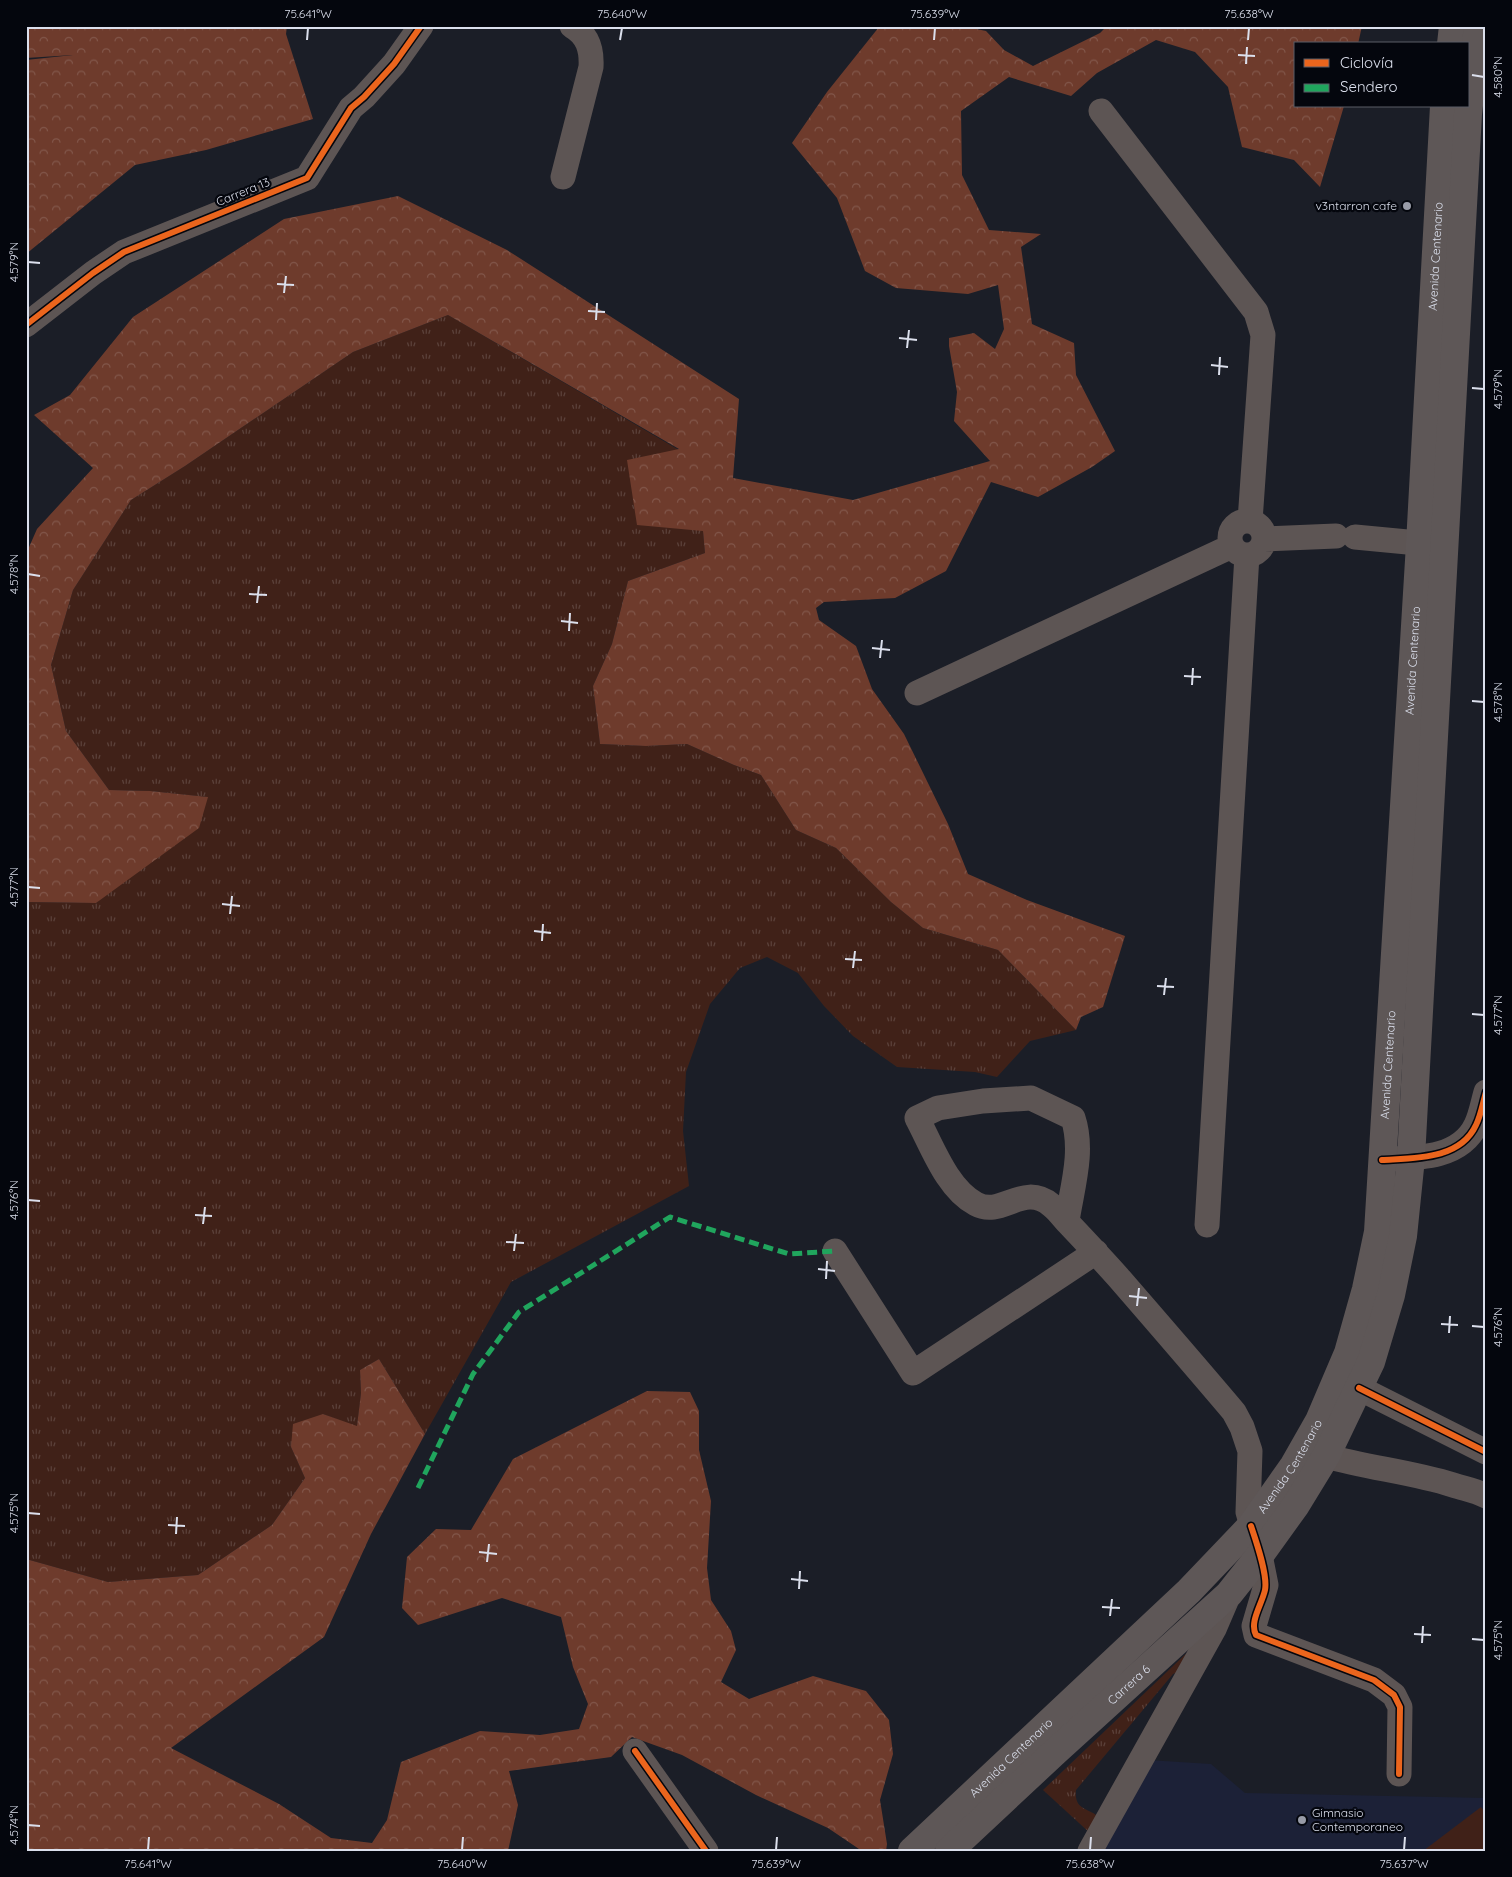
<svg xmlns="http://www.w3.org/2000/svg" width="1512" height="1877" viewBox="0 0 1512 1877" font-family="Quicksand,sans-serif">
<style>
.built{fill:#1c2137}
.grass{fill:url(#grass-tufts)}
.forest{fill:url(#forest-crowns)}
.pitch{fill:#402118}
.lines{fill:none;stroke-linecap:round;stroke-linejoin:round}
.minor{stroke:#5d5554;stroke-width:25}
.major{stroke:#5e5757;stroke-width:28}
.quiet{stroke:#20a55d;stroke-width:5;stroke-dasharray:10 5;stroke-linecap:butt}
.cycleway-casing{stroke:#04060d;stroke-width:9}
.cycleway{stroke:#eb651d;stroke-width:6}
.ticks{fill:none;stroke:#dbdfec;stroke-width:2}
.poi-dot{fill:#989ba7;stroke:#04060d;stroke-width:2}
.labels{text-anchor:middle;stroke-width:4.5;stroke-linejoin:round;paint-order:stroke}
.street-label{font-size:12px;fill:#dbdfec;stroke:#04060d}
.poi-label{font-size:12px;fill:#dbdfec;stroke:#04060d;text-anchor:end}
.neatline{fill:none;stroke:#dbdfec;stroke-width:2}
.ticks-label{font-size:12px;text-anchor:middle;fill:#dbdfec}
</style>
<defs>
<pattern id="grass-tufts" width="24" height="20" patternUnits="userSpaceOnUse" patternTransform="scale(1.25)"><rect width="24" height="20" fill="#402118"/><path d="M3 7l-1-3M5 7V3M7 7l1-3M15 17l-1-3M17 17v-4M19 17l1-3" fill="none" stroke="#5b413a"/></pattern>
<pattern id="forest-crowns" width="20" height="18" patternUnits="userSpaceOnUse" patternTransform="scale(1.25)"><rect width="20" height="18" fill="#6e3b2c"/><path d="M2 6a3 3 0 1 1 6 0M12 15a3 3 0 1 1 6 0" fill="none" stroke="#82574b"/></pattern>
</defs>
<rect width="100%" height="100%" fill="#1b1e27"/>
<path class="built" d="M 1148,1760 L 1211,1764 L 1245,1793 L 1486,1798 L 1486,1851 L 1103,1851 Z"/>
<path class="grass" d="M 448,315 L 679,450 L 703,531 L 705,553 L 628,581 L 612,644 L 593,686 L 600,744 L 646,746 L 687,744 L 734,765 L 761,775 L 796,830 L 836,848 L 891,902 L 923,928 L 998,950 L 1076,1030 L 1030,1041 L 997,1077 L 975,1072 L 897,1067 L 853,1036 L 824,1006 L 798,973 L 767,957 L 740,968 L 710,1004 L 686,1072 L 683,1131 L 689,1186 L 511,1282 L 425,1434 L 379,1359 L 360,1370 L 361,1393 L 357,1427 L 323,1414 L 291,1447 L 305,1478 L 272,1525 L 198,1575 L 108,1582 L 26,1559 L 26,902 L 96,903 L 207,797 L 150,791 L 109,790 L 66,731 L 51,665 L 73,590 L 131,500 L 185,466 L 353,352 Z
M 1194,1646 L 1188,1668 L 1173,1674 L 1076,1790 C 1074,1811 1088,1807 1100,1818 L 1091,1834 L 1043,1790 Z"/>
<path class="forest" d="M 26,26 L 287,26 L 286,34 L 313,119 L 206,150 L 135,165 L 26,254 L 26,60 L 73,55 L 26,58 Z
M 893,26 L 962,26 L 986,31 L 1004,50 L 1033,66 L 1100,33 L 1107,26 L 1362,26 L 1358,44 L 1296,44 L 1296,106 L 1344,106 L 1320,187 L 1294,160 L 1242,147 L 1228,87 L 1195,52 L 1156,40 L 1097,73 L 1071,96 L 1009,77 L 961,111 L 962,175 L 989,230 L 1041,234 L 1021,247 L 1032,324 L 1074,343 L 1076,375 L 1115,451 L 1092,467 L 1038,497 L 991,482 L 946,571 L 895,598 L 824,602 L 816,608 L 819,620 L 856,646 L 872,689 L 904,734 L 948,824 L 968,874 L 1027,900 L 1125,936 L 1103,1007 L 1081,1017 L 1076,1030 L 998,950 L 923,928 L 891,902 L 836,848 L 796,830 L 761,775 L 734,765 L 687,744 L 646,746 L 600,744 L 593,686 L 612,644 L 628,581 L 705,553 L 703,531 L 637,525 L 627,460 L 679,449 L 448,315 L 353,352 L 185,466 L 131,500 L 73,590 L 51,665 L 66,731 L 109,790 L 150,791 L 208,797 L 199,828 L 96,903 L 26,902 L 26,554 L 37,529 L 93,468 L 34,415 L 70,395 L 133,317 L 284,219 L 398,196 L 507,250 L 739,399 L 733,478 L 853,500 L 990,461 L 954,421 L 957,392 L 949,346 L 949,338 L 974,333 L 995,349 L 1004,329 L 998,285 L 968,294 L 896,288 L 865,271 L 837,198 L 792,143 L 827,92 L 879,27 Z
M 379,1359 L 425,1434 L 371,1534 L 324,1637 L 171,1748 L 279,1804 L 331,1838 L 372,1843 L 387,1820 L 401,1762 L 480,1731 L 540,1735 L 579,1729 L 588,1704 L 573,1667 L 561,1617 L 502,1598 L 418,1625 L 402,1608 L 407,1557 L 436,1529 L 471,1530 L 513,1459 L 647,1391 L 690,1392 L 699,1411 L 699,1450 L 711,1501 L 707,1568 L 711,1600 L 731,1631 L 736,1650 L 721,1682 L 749,1699 L 813,1676 L 866,1691 L 889,1720 L 893,1754 L 880,1800 L 887,1844 L 886,1851 L 862,1851 L 828,1828 L 756,1795 L 682,1755 L 632,1737 L 611,1757 L 509,1771 L 518,1805 L 508,1851 L 26,1851 L 26,1559 L 108,1582 L 198,1575 L 272,1525 L 305,1478 L 291,1447 L 293,1424 L 323,1414 L 357,1426 L 361,1393 L 360,1370 Z"/>
<path class="pitch" d="M 1481,1807 L 1486,1814 L 1484,1851 L 1423,1851 Z"/>
<g class="lines">
<path class="minor" d="M 1101,111 L 1256,312 L 1263,335 L 1250,521
M 563,177 L 591,67 C 592,50 588,35 572,26
M 26,325 L 93,273 L 124,252 L 307,178 L 351,108 L 364,97 L 394,64 L 421,26
M1230 538a17 17 0 1 1 34 0a17 17 0 1 1-34 0Z
M 1355,537 L 1439,545
M 1264,539 L 1336,536
M 917,693 L 1232,546
M 1390,1159 C 1421,1158 1461,1157 1476,1125 C 1481,1115 1483,1102 1486,1092
M 1067,1221 C 1072,1188 1084,1151 1073,1118 L 1031,1098 L 983,1101 L 938,1108 L 917,1118 C 932,1146 947,1189 976,1204 C 1002,1218 1023,1182 1051,1205 C 1058,1210 1063,1218 1069,1224 C 1086,1242 1102,1259 1118,1277 C 1157,1322 1196,1367 1234,1412 L 1242,1427 L 1250,1451 L 1248,1512 L 1260,1555 L 1266,1585 L 1254,1626 L 1256,1635 L 1374,1680 L 1394,1695 L 1400,1707 L 1399,1774
M 1207,1225 L 1247,555
M 835,1251 L 913,1373 L 1096,1252
M 1359,1388 L 1486,1452
M 1326,1456 C 1368,1468 1412,1472 1453,1485 C 1465,1489 1475,1490 1486,1496
M 635,1751 L 706,1851
M 1090,1851 L 1214,1629 L 1229,1594"/>
<g class="major">
<path d="M 1451,44 L 1453,26"/>
<path id="s1" d="M 912,1851 L 1189,1591 L 1251,1526 L 1294,1465 L 1319,1421 L 1348,1353 L 1366,1289 L 1378,1232 L 1420,544 L 1444,106"/>
<path id="s2" d="M 949,1851 L 1055,1752 L 1229,1594 L 1260,1555 L 1296,1505 L 1326,1456 L 1371,1362 L 1391,1295 L 1403,1236 L 1411,1158 L 1468,114 L 1478,26"/>
</g>
<path class="quiet" d="M 418,1488 L 473,1374 L 519,1312 L 670,1217 L 789,1254 L 835,1251"/>
<g class="cycleway-casing">
<path id="cycleway" d="M 26,325 L 93,273 L 124,252 L 307,178 L 351,108 L 364,97 L 394,64 L 421,26
M 1382,1160 C 1414,1158 1460,1160 1476,1125 C 1481,1115 1483,1102 1486,1092
M 1359,1388 L 1486,1452
M 1251,1526 C 1256,1541 1268,1575 1265,1590 C 1262,1604 1249,1622 1256,1635 L 1374,1680 L 1394,1695 L 1400,1707 L 1399,1774
M 635,1751 L 706,1851"/>
</g>
<use href="#cycleway" class="cycleway"/>
</g>
<path class="ticks" d="M 307,40 L 308,28M 620,40 L 622,28M 934,40 L 935,28M 1248,40 L 1249,28M 1238,55 L 1255,56M 1246,64 L 1247,47M 1472,75 L 1484,77M 28,262 L 40,263M 277,284 L 294,285M 284,293 L 286,276M 588,311 L 605,312M 596,320 L 597,303M 899,338 L 917,340M 907,348 L 909,330M 1211,365 L 1228,367M 1219,375 L 1220,357M 1472,388 L 1484,389M 28,574 L 40,576M 249,594 L 267,595M 257,603 L 259,586M 561,621 L 578,623M 569,631 L 570,613M 872,648 L 890,650M 880,658 L 882,640M 1184,676 L 1201,677M 1192,685 L 1193,668M 1472,701 L 1484,702M 28,887 L 40,888M 222,904 L 240,906M 230,914 L 232,896M 534,931 L 551,933M 542,941 L 543,924M 845,959 L 862,960M 853,968 L 855,951M 1157,986 L 1174,987M 1164,995 L 1166,978M 1472,1014 L 1484,1015M 28,1200 L 40,1201M 195,1215 L 212,1216M 203,1224 L 205,1207M 506,1242 L 524,1243M 514,1251 L 516,1234M 818,1269 L 835,1271M 826,1279 L 827,1261M 1129,1296 L 1147,1298M 1137,1306 L 1139,1288M 1441,1324 L 1458,1325M 1472,1326 L 1484,1327M 1449,1333 L 1450,1316M 28,1513 L 40,1514M 168,1525 L 185,1526M 176,1534 L 177,1517M 479,1552 L 497,1554M 487,1562 L 489,1544M 791,1579 L 808,1581M 799,1589 L 800,1571M 1102,1607 L 1120,1608M 1110,1616 L 1112,1599M 1414,1634 L 1431,1635M 1472,1639 L 1484,1640M 1422,1643 L 1423,1626M 28,1825 L 40,1826M 148,1850 L 149,1837M 462,1850 L 463,1837M 776,1850 L 777,1837M 1090,1850 L 1091,1837M 1404,1850 L 1405,1837"/>
<g class="poi-dot">
<circle cx="1407" cy="206" r="5"/>
<circle cx="1302" cy="1820" r="5"/>
</g>
<g class="labels">
<g class="street-label">
<text transform="translate(243 192) rotate(-22)" y="4">Carrera 13</text>
<text dy="4" stroke="none"><textPath href="#s1" startOffset="1771">Avenida Centenario</textPath></text>
<text dy="4" stroke="none"><textPath href="#s1" startOffset="1366">Avenida Centenario</textPath></text>
<text dy="4" stroke="none"><textPath href="#s1" startOffset="961">Avenida Centenario</textPath></text>
<text dy="4" stroke="none"><textPath href="#s1" startOffset="541">Avenida Centenario</textPath></text>
<text dy="4" stroke="none"><textPath href="#s2" startOffset="245">Carrera 6</textPath></text>
<text dy="4" stroke="none"><textPath href="#s1" startOffset="136">Avenida Centenario</textPath></text>
</g>
<g class="poi-label">
<text x="1397" y="210">v3ntarron cafe</text>
<text x="1312" y="1817" text-anchor="start">Gimnasio<tspan x="1312" dy="14">Contemporaneo</tspan></text>
</g>
</g>
<rect width="1512" height="1877" fill="none" stroke="#04060d" stroke-width="55"/>
<rect x="1294" y="42" width="175" height="65" fill="#04060d" stroke="#5a5d66"/>
<rect x="1304" y="59" width="25" height="8" fill="#eb651d" stroke="#5a5d66"/>
<text x="1340" y="68" font-size="15" fill="#dbdfec">Ciclovía</text>
<rect x="1304" y="84" width="25" height="8" fill="#20a55d" stroke="#5a5d66"/>
<text x="1340" y="92" font-size="15" fill="#dbdfec">Sendero</text>
<rect x="28" y="28" width="1456" height="1822" class="neatline"/>
<g class="ticks-label">
<text x="308" y="18">75.641°W</text>
<text x="622" y="18">75.640°W</text>
<text x="935" y="18">75.639°W</text>
<text x="1249" y="18">75.638°W</text>
<text transform="translate(1498 77) rotate(-90)" y="4">4.580°N</text>
<text transform="translate(14 262) rotate(-90)" y="4">4.579°N</text>
<text transform="translate(1498 389) rotate(-90)" y="4">4.579°N</text>
<text transform="translate(14 574) rotate(-90)" y="4">4.578°N</text>
<text transform="translate(1498 702) rotate(-90)" y="4">4.578°N</text>
<text transform="translate(14 887) rotate(-90)" y="4">4.577°N</text>
<text transform="translate(1498 1015) rotate(-90)" y="4">4.577°N</text>
<text transform="translate(14 1200) rotate(-90)" y="4">4.576°N</text>
<text transform="translate(1498 1327) rotate(-90)" y="4">4.576°N</text>
<text transform="translate(14 1513) rotate(-90)" y="4">4.575°N</text>
<text transform="translate(1498 1640) rotate(-90)" y="4">4.575°N</text>
<text transform="translate(14 1825) rotate(-90)" y="4">4.574°N</text>
<text x="148" y="1868">75.641°W</text>
<text x="462" y="1868">75.640°W</text>
<text x="776" y="1868">75.639°W</text>
<text x="1090" y="1868">75.638°W</text>
<text x="1404" y="1868">75.637°W</text>
</g>
</svg>
